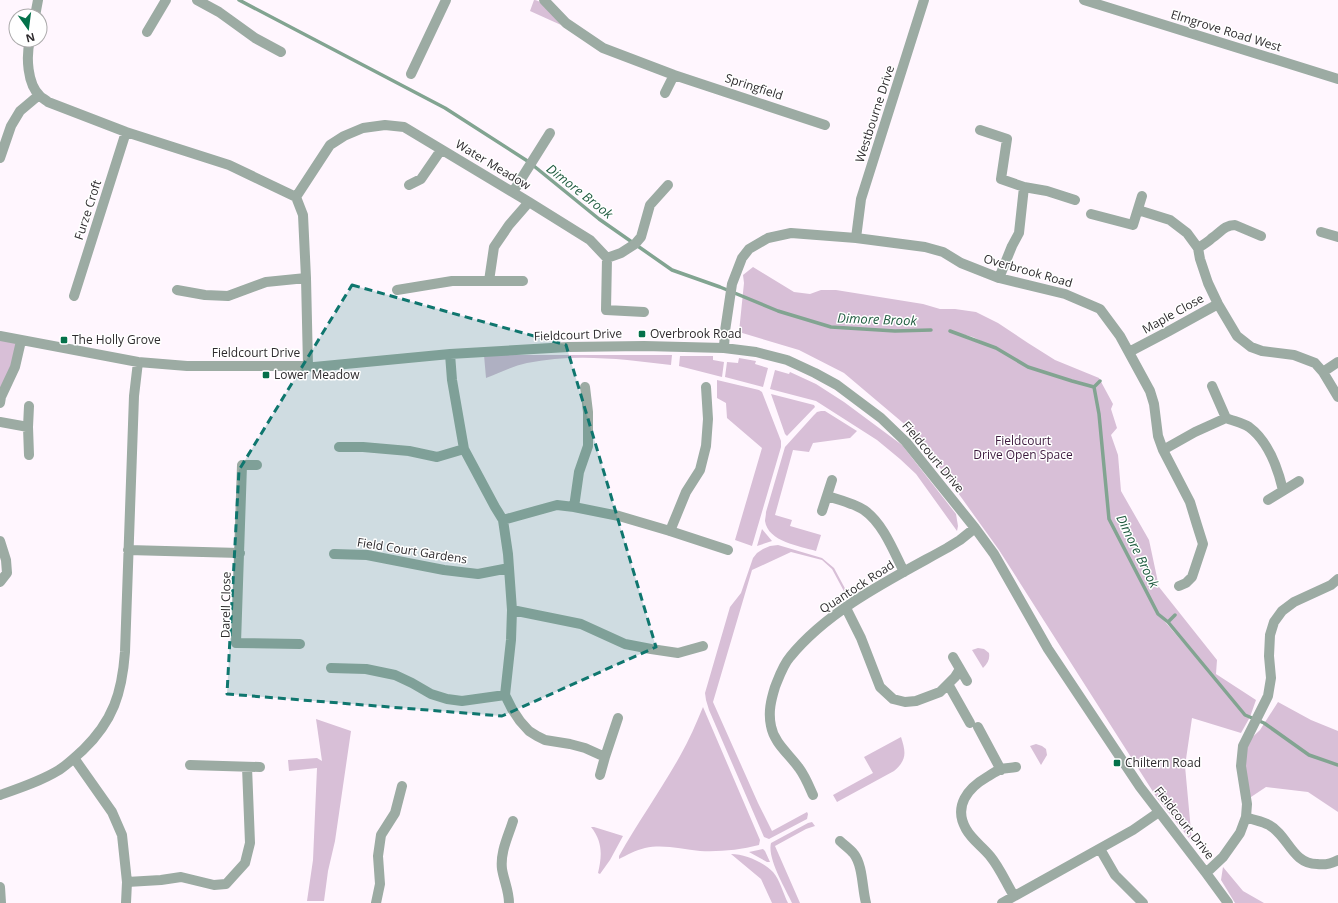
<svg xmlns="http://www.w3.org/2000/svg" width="1338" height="903" viewBox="0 0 1338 903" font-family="'Open Sans',sans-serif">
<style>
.green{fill:#d8bfd7;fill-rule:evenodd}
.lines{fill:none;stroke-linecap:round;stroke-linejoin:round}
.stream{stroke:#82a491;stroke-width:3.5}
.minor{stroke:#9caba3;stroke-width:10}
.marked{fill:#0f766e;fill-opacity:0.2;stroke:#0f766e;stroke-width:3;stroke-dasharray:8 5;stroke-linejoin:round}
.poi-dot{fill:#04714a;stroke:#fff;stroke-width:1.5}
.labels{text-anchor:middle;stroke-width:3;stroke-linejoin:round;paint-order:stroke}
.street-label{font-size:12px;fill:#2e2b2e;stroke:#fff}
.poi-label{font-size:12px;fill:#2e2b2e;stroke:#fff;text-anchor:start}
.park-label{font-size:12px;fill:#3d1a3e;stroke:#fff}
.water-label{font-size:13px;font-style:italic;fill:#215c41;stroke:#fff}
</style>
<rect width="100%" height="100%" fill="#fff6fe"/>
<path class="green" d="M 534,0 C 545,1 554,16 561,25 L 530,11 Z
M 753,267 L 794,292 L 810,294 L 821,290 L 836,290 L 923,304 L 940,309 L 955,309 L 976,312 L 998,323 L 1028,343 L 1055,360 L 1099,378 L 1113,404 L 1111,409 L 1117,428 L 1111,435 L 1118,455 L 1121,491 L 1149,540 L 1159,587 L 1217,660 L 1216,674 L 1256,700 L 1250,717 L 1241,733 L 1192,718 L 1185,766 L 1192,842 L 1157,798 L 999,550 L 915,433 L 844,373 L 799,350 L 739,332 L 744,283 L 743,275 ZM 953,332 L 973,337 L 993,347 L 970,340 ZM 1160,616 L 1168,622 L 1225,691 Z
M 0,336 L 21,341 L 0,396 Z
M 484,355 L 672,355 L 671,365 C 624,359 574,353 527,363 C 513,366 499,373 486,378 Z
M 680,356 L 713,356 L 713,360 L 724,362 L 722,377 L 679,366 Z
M 739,358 L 756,361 L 755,364 L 768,368 L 763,387 L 725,377 L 727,362 L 738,363 Z
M 775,370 L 789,374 L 790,372 L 816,384 L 844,402 L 902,445 L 956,514 L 958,526 L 957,531 L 916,474 L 900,459 L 877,440 L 816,401 L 770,389 Z
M 717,380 L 759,390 L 762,392 L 781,441 L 781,447 L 752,546 L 735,540 L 762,448 L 727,418 L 726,403 L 717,398 Z
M 771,394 L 814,405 L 815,407 L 787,436 L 785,434 Z
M 821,411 L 825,411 L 857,431 L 850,438 L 813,443 L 809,452 L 793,450 L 775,515 L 792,520 L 790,526 L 821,535 L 816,551 C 800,546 768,542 765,521 C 765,519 766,515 766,512 L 785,447 L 814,415 L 817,412 Z
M 762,529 L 772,541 L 757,546 Z
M 778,545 L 822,558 L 834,568 L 848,594 L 846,595 L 832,569 L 822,560 L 791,552 L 752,570 L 713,702 L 758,803 L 772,831 L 807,812 L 808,814 L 807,819 L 769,839 L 764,837 L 709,710 L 706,700 L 705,693 L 730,607 L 741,593 L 753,558 L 757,553 L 763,549 L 770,546 Z
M 978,648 L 984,649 L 989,653 C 990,659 988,663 983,668 L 972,650 Z
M 1278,702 L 1311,720 L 1338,731 L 1338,812 L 1308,792 L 1266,787 L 1251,797 L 1247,804 L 1243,746 L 1260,730 Z
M 703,707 L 760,840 L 759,845 C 740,850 719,852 700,851 C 682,849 663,844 645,848 C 636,850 627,855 619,859 L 619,856 C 638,822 661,790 680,756 C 689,740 696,724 703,707 Z
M 316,719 L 351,731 L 335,841 L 328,871 L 324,901 L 307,901 L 313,860 L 317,768 L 289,771 L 288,760 L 317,758 L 322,761 Z
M 901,737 C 906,752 907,760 894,771 L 837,802 L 833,795 L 873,773 L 864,757 Z
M 1036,744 L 1042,746 L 1046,749 L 1047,755 L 1041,765 L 1030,746 Z
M 812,822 L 815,826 L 806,829 L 775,846 L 800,903 L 792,903 C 785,888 767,858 771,843 L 808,823 Z
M 591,827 L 594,827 L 623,836 L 610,860 L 600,874 L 598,873 C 602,856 603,842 591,827 Z
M 763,849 L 765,851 L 770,862 L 767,862 L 749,852 Z
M 731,854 C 745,854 763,862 773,872 C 780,880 783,893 788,903 L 772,903 L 761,879 Z
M 1223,867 L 1243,891 L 1264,903 L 1235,903 L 1221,880 Z"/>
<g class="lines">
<path class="stream" d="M 239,0 L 445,108 L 529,162 L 599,219 L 672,270 L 720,287 L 778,311 L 831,327 L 895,331 L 931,330
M 950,331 L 996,348 L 1028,367 L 1072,381 L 1094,387 L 1099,414 L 1109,519 L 1158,614 L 1168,622 L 1245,715 L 1264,723 L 1309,755 L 1338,765
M 1094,387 L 1100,381
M 1168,622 L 1175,615"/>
<path class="minor" d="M 197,0 L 219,12 L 255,38 L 281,52
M 544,0 L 566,23 L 603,48 L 674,75 L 825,125
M 1084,0 L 1338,79
M 35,16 L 38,0
M 147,32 L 166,0
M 30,40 C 26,56 27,84 40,96 C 42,98 46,100 48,102 L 126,132 L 229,165 L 296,197 L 303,215 L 306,278 L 308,366
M 411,74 L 446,0
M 665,93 L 674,75
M 980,130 L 1007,139 L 1001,179 L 1024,187 L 1047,191 L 1075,200
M 0,158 L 11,126 L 20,111 L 39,95
M 409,185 L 421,179 L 441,150
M 513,192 L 550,133
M 296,197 L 330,145 L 344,136 L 363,128 L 385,125 L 404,127 L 529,202 L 590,240 L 607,258 L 606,310 L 644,312
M 1138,210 L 1170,220 L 1187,233 L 1198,248 L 1200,259 L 1208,283 L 1218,304 L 1237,336 L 1251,347 L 1262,351 L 1294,355 L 1315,363 L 1323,372 L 1338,397
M 1091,214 L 1133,225 L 1142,196
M 1321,232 L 1338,237
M 856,238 L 861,199 L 924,0
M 1198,248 C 1203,245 1208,242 1212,238 C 1220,233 1224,225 1235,225 L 1261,236
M 607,258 L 621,253 L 635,244 L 641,237 L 650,205 L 668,185
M 999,278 L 1012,246 L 1019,233 L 1024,187
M 489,281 L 494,247 L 509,225 L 529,202
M 177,290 L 205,295 L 228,296 L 266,282 L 306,278
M 397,290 L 452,281 L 523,281
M 74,296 L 126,132
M 0,336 L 138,362 L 187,366 L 308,366 L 314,367 L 450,354 L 568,347 L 644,346 L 724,348 L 756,352 L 787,360 L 815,373 L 837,385 L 881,418 L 906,442 L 975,528 L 994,554 L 1048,649 L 1140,787 L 1206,873 L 1228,903
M 724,348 L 725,331 L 732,284 L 742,258 L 749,249 L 768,238 L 791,233 L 856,238 L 925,247 L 943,252 L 961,263 L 999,278 L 1065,294 L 1100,309 L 1120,336 L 1150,391 L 1154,404 L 1158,436 L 1163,450 L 1190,502 L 1197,525 L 1203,544 L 1192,577 L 1186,583 L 1179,586
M 1129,352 L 1169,331 L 1218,304
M 450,354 L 452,380 L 464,449 L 495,507 L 503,520 L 508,554 L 512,610 L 511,640 L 505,695 L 512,709 L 520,721 L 529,731 L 537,736 L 545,740 L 570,744 L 585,748 L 605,757
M 1323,372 L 1338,362
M 1212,386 L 1226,418
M 0,403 L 1,397 L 15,367 L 21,341
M 29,406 L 28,427 L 29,455
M 0,422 L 28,427
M 339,447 L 363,447 L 409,451 L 437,457 L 464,449
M 1163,450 L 1195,432 L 1226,418 C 1233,421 1243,423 1249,427 C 1268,441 1278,469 1283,490
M 257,465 L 242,465 L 236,643 L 300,644
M 827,496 C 840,500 853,503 864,510 C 883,523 894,552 904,572
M 1268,500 L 1299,481
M 574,507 L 579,472 L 588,446 L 588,412 L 585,387
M 822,511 L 832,480
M 503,520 L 557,505 L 574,507 L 619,516 L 670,531 L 728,550
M 670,531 L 686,492 L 700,470 L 706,446 L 708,419 L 706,387
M 0,541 L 6,560 L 7,573 L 0,582
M 128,550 L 240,553
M 334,554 L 367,555 L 444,570 L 478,574 L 509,568
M 846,608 L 861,638 L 880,687 L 893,699 L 905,702 L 916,701 L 940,692 L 955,677 L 960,669
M 512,610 L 581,624 L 625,644 L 651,649 L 678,653 L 703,646
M 953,657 L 967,681
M 331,668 L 366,669 L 395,675 L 412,683 L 431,694 L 447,699 L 462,701 L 505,695
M 948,684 L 970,723
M 978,727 L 1001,770
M 74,758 L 112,812 L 122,835 L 127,882 L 126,903
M 190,765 L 260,767
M 600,775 L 605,757 L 618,718
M 0,795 C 20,788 41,781 59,770 C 68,764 75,757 83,750 C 113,721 122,693 125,652 L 134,396 L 138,362
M 813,795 C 809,786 805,776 799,768 C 789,754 774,743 771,726 C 768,712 771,700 775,687 C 779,677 783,665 790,657 C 829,609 893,578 947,548 L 960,540 L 975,528
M 1246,817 C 1253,820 1262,821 1269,825 C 1288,835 1292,864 1317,864 C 1325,865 1331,864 1338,860
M 840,841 C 844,845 850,849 854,854 C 863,866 862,888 866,903
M 1100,849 L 1115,875 L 1143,903
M 1206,873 L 1223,857 L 1240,833 L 1246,817 L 1247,804 L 1241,766 L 1243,746 L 1268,696 L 1271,678 L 1269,656 L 1270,635 L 1274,622 L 1282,611 L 1294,602 L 1331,585 L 1338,579
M 127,882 L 161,880 L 181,877 L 214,885 L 226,884 L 245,863 L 250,843 L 247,767
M 0,887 L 1,903
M 1014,896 C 1006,883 1000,868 990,856 C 983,847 972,840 966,829 C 953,806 968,788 987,777 C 992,774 996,771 1001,769 C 1006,768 1011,768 1016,767
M 376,903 L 380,884 L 378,856 L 381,835 L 395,813 L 402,786
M 509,903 C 509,891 504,881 502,869 C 500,852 508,837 513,821
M 1002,903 L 1133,830 L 1159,812"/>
</g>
<path class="marked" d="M 352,285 L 566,345 L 656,647 L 502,716 L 227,694 L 239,470 Z"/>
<g class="poi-dot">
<rect x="638" y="330" width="8" height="8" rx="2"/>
<rect x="60" y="336" width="8" height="8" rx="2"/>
<rect x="262" y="371" width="8" height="8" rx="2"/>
<rect x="1113" y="759" width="8" height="8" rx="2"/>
</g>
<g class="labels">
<g class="street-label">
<text transform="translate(1226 31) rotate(17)" y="4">Elmgrove Road West</text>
<text transform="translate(754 87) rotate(18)" y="4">Springfield</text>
<text transform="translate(875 114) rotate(-72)" y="4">Westbourne Drive</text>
<text transform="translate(493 165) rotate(31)" y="4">Water Meadow</text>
<text transform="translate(88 210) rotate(-72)" y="4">Furze Croft</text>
<text transform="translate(1028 271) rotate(16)" y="4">Overbrook Road</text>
<text transform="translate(1173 314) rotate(-29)" y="4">Maple Close</text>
<text transform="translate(578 335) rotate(-2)" y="4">Fieldcourt Drive</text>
<text x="256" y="357">Fieldcourt Drive</text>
<text transform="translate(933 457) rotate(50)" y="4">Fieldcourt Drive</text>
<text transform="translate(412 551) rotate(9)" y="4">Field Court Gardens</text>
<text transform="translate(857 587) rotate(-33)" y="4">Quantock Road</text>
<text transform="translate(226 605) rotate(-89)" y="4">Darell Close</text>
<text transform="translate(1184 823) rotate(52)" y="4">Fieldcourt Drive</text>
</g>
<g class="poi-label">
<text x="650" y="338">Overbrook Road</text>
<text x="72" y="344">The Holly Grove</text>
<text x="274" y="379">Lower Meadow</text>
<text x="1125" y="767">Chiltern Road</text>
</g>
<g class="park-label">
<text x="1023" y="445">Fieldcourt<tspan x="1023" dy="14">Drive Open Space</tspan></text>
</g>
<g class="water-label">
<text transform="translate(580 191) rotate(38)" y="5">Dimore Brook</text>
<text transform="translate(877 319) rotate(2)" y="5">Dimore Brook</text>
<text transform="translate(1138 551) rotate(64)" y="5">Dimore Brook</text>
</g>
</g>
<g transform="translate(28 28) rotate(166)"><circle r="19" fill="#ffffff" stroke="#abaaab"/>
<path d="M0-3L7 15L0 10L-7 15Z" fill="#04714a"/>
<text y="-6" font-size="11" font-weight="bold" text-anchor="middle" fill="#2e2b2e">N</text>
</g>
</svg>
